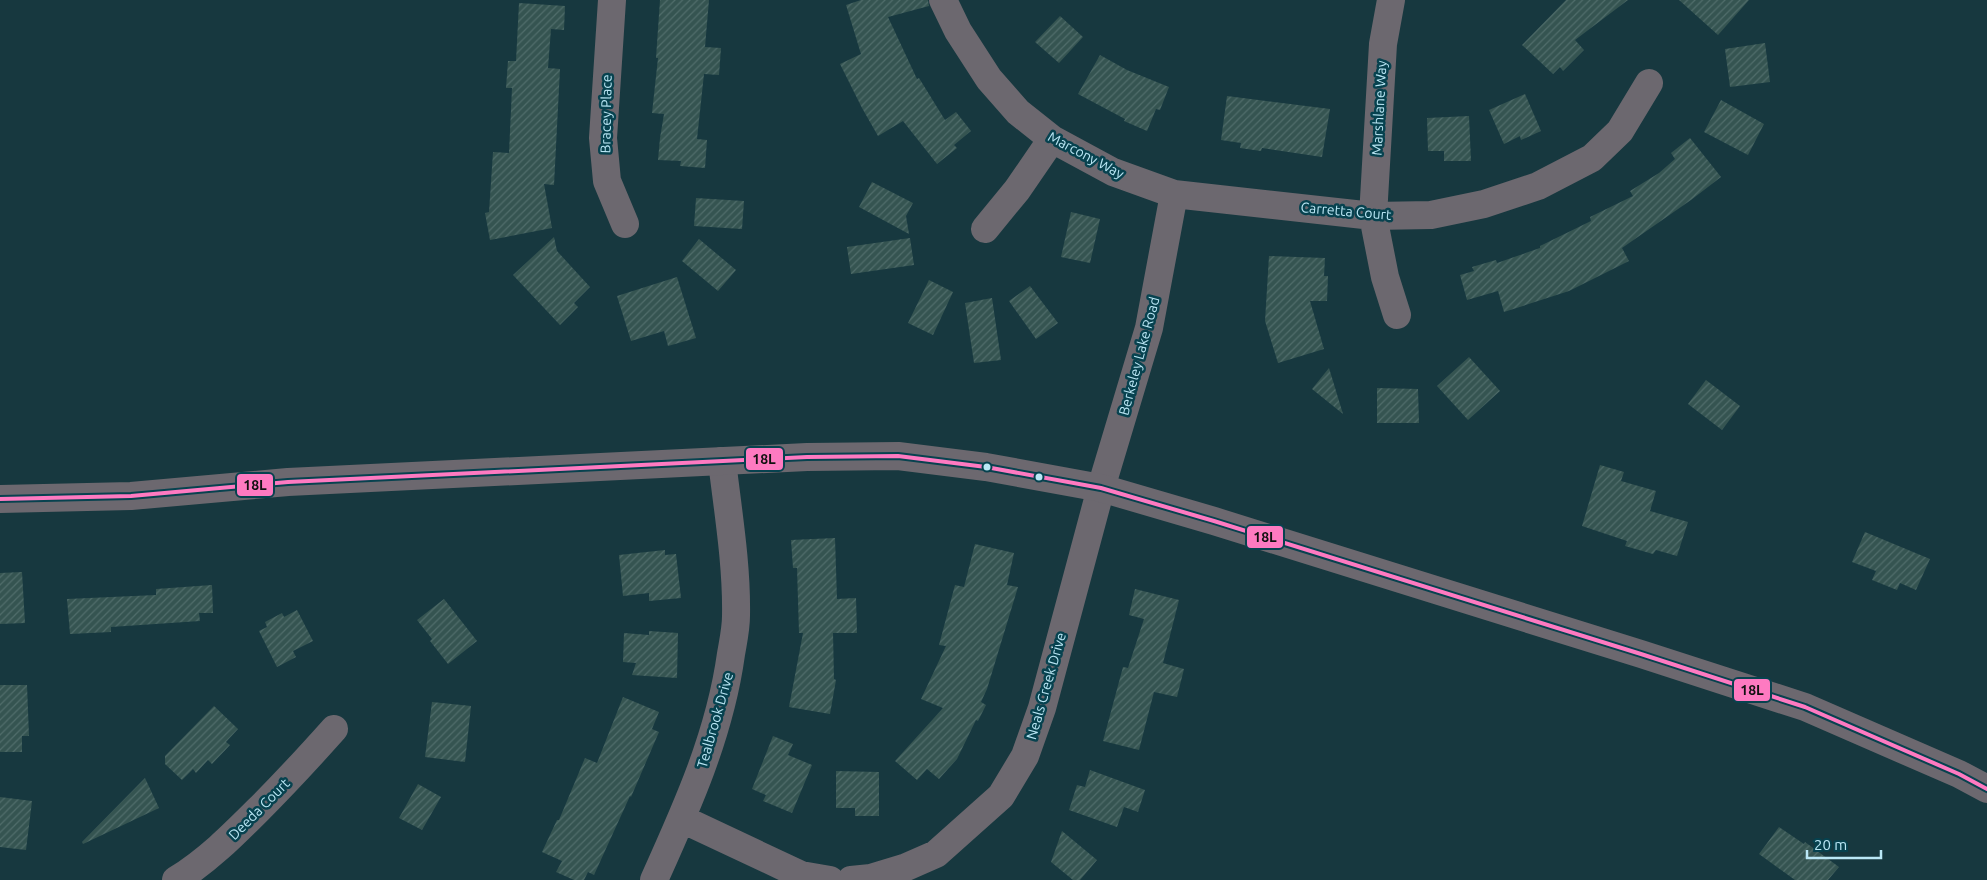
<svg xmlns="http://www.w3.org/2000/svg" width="1987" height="880" viewBox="0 0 1987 880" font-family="Ubuntu,sans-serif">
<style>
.building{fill:url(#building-hatch)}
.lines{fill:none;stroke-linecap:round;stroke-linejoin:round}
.minor{stroke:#6c686f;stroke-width:28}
.tertiary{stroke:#6c686f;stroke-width:28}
.bus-1-casing{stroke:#07424f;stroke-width:8}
.bus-1{stroke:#fe7ac1;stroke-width:4}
.bus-dot{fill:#bae7f5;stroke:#07424f;stroke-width:2}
.labels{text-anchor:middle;stroke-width:5;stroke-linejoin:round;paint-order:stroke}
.street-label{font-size:14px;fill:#bae7f5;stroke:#07424f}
.line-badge{stroke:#07424f;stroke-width:2}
.pale-badge-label{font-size:14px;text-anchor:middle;font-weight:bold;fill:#111}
</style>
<defs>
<pattern id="building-hatch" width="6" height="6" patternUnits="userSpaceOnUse" patternTransform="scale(1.25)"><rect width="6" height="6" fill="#355451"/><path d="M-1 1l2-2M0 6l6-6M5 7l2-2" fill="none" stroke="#506d6b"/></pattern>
</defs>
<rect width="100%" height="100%" fill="#17383f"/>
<path class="building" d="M 660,0 L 709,0 L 705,47 L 721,48 L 719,75 L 704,74 L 697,139 L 707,140 L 705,168 L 680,166 L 681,161 L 658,160 L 660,138 L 664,114 L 652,113 L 658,58 L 656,58 Z
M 861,0 L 928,0 L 929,6 L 888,17 L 917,79 L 919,78 L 945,120 L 956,112 L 971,131 L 954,145 L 957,148 L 937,164 L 903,121 L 878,136 L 862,108 L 840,64 L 861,54 L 846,5 Z
M 1566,0 L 1628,0 L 1575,40 L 1584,50 L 1563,71 L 1560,67 L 1553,74 L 1522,45 Z
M 1679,0 L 1749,0 L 1718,35 Z
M 519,3 L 565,6 L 564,30 L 551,29 L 548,68 L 560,69 L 554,185 L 544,184 L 552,228 L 490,240 L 485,213 L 489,212 L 493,152 L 509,153 L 512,88 L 506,88 L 508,61 L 516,61 Z
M 1060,16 L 1083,37 L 1059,63 L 1035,42 Z
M 1765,43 L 1770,82 L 1730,87 L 1725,49 Z
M 1100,55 L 1127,70 L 1169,87 L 1160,110 L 1156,109 L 1147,131 L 1124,121 L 1125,119 L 1078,94 Z
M 1525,94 L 1541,131 L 1521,140 L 1520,136 L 1504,144 L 1489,110 Z
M 1227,96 L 1330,109 L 1322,157 L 1262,148 L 1261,151 L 1240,148 L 1241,143 L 1221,140 Z
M 1721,100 L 1764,124 L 1748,155 L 1704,132 Z
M 1469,116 L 1471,161 L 1444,161 L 1444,151 L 1428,151 L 1427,118 Z
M 1690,138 L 1721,177 L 1691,200 L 1622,248 L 1629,261 L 1569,291 L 1504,312 L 1498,291 L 1467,300 L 1460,275 L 1474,271 L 1472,267 L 1496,260 L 1497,263 L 1540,248 L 1540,246 L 1591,221 L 1590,217 L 1633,196 L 1630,191 L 1659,173 L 1675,159 L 1671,153 Z
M 872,182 L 913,203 L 906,216 L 909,234 L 859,207 Z
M 696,198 L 744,201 L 742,229 L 694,226 Z
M 1071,212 L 1100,219 L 1090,263 L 1061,257 Z
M 554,237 L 557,251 L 590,287 L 574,303 L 578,307 L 560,325 L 513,275 Z
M 910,238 L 914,265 L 851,274 L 847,247 Z
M 699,239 L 736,270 L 718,291 L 682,261 Z
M 1269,256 L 1325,258 L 1324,276 L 1328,276 L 1327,301 L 1310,301 L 1324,349 L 1278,363 L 1265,321 Z
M 677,277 L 696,338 L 668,346 L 664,331 L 631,341 L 617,296 Z
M 929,280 L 953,292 L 933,335 L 908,323 Z
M 1030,286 L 1058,323 L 1036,339 L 1009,301 Z
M 992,298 L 1001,360 L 974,363 L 965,303 Z
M 1469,357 L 1500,391 L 1468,420 L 1437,386 Z
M 1329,368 L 1343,414 L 1312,389 Z
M 1706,380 L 1740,406 L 1722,430 L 1688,404 Z
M 1377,388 L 1418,389 L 1419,423 L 1377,423 Z
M 1600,465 L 1624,472 L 1621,481 L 1656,491 L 1650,511 L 1688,522 L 1677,556 L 1656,550 L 1653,554 L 1625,546 L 1627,541 L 1582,526 Z
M 1865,532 L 1930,559 L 1916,590 L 1900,583 L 1897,590 L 1872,580 L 1876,571 L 1852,562 Z
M 835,538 L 837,599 L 856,598 L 857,633 L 833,633 L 834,679 L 836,680 L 830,714 L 789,707 L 803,633 L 799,633 L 797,568 L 793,568 L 791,540 Z
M 975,544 L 1014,553 L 1007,585 L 1018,587 L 987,689 L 981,702 L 986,705 L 978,721 L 976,720 L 957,759 L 939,779 L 927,769 L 917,780 L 895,761 L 943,708 L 921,699 L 946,646 L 939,645 L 955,585 L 964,587 Z
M 665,550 L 665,555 L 676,554 L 681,598 L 649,601 L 649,593 L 623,596 L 619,555 Z
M 22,572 L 25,623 L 0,624 L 0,573 Z
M 212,585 L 213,613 L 199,613 L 200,621 L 111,627 L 111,632 L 70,634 L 67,599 L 156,595 L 156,589 Z
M 1135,589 L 1179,600 L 1163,663 L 1184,669 L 1177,697 L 1154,692 L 1139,750 L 1103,741 L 1123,667 L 1128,668 L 1144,619 L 1129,615 Z
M 444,599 L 477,641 L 448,664 L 430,641 L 432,639 L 417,620 Z
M 297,610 L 313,641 L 293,651 L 296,657 L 277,667 L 259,631 L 267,627 L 265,622 L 282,613 L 284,617 Z
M 649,631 L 678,633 L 677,678 L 632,675 L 636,663 L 623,662 L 624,633 L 649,635 Z
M 0,685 L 27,685 L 29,736 L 22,736 L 22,752 L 0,752 Z
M 623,697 L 659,712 L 652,729 L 659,732 L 631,797 L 630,796 L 594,875 L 588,872 L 584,880 L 574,880 L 556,872 L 562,861 L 542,852 L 557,820 L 559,820 L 585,758 L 597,763 Z
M 432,702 L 471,706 L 465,762 L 425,757 Z
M 214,706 L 238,729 L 226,742 L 230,745 L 212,764 L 208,760 L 196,773 L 193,769 L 182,780 L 165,764 L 165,756 Z
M 773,736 L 793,744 L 788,755 L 812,765 L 792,813 L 763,801 L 766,795 L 752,789 Z
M 1090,770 L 1145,790 L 1138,812 L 1124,807 L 1117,827 L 1069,810 L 1077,785 L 1085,787 Z
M 836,771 L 879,772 L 879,816 L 855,816 L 855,808 L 836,808 Z
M 145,778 L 159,808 L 83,844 L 82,842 Z
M 418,784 L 441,797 L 422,830 L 399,818 Z
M 0,797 L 32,801 L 26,850 L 0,847 Z
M 1779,827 L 1804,844 L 1805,842 L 1839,867 L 1828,880 L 1795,880 L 1759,854 Z
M 1062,831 L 1097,860 L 1080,880 L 1073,880 L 1051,862 Z"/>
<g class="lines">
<path class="minor" d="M 612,0 L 603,138 L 607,181 L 625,224
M 943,0 L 958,31 L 989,79 L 1018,112 L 1052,139 L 1113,172 L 1174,194 L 1373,216 L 1431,215 L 1484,204 L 1538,186 L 1592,158 L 1620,131 L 1649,83
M 1391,0 L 1383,44 L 1373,216 L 1385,277 L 1397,315
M 985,229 L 1017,190 L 1052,139
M 682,819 L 801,875 L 830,880
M 176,880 C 207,861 232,836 258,810 C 284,784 309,757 334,729
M 654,880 C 687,807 720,734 731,654 C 733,642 736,629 736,616 C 737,565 728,512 722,461
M 851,880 L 871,878 L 904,868 L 936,854 L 1001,796 L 1025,756 L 1042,708 L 1101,488 L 1149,328 L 1174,194"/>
<path class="tertiary" d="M 0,499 L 131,496 L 288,482 L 807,457 L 898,456 L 986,467 L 1101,488 L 1214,521 L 1641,654 L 1805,707 L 1959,774 L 1987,789"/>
<g class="bus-1-casing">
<path id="bus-1" d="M 0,499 L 131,496 L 288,482 L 807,457 L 898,456 L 986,467 L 1101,488 L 1214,521 L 1641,654 L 1805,707 L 1959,774 L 1987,789"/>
</g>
<use href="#bus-1" class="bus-1"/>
</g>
<g class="bus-dot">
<circle cx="987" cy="467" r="4.5"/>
<circle cx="1039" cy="477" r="4.5"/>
</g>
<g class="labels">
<g class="street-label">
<text transform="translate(1379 108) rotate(-87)" y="5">Marshlane Way</text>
<text transform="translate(606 114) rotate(-89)" y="5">Bracey Place</text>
<text transform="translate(1086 155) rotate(28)" y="5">Marcony Way</text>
<text transform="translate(1346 211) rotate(5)" y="5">Carretta Court</text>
<text transform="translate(1139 356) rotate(-75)" y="5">Berkeley Lake Road</text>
<text transform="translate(1046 686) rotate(-74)" y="5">Neals Creek Drive</text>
<text transform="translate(715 720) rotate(-74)" y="5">Tealbrook Drive</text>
<text transform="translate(259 809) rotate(-45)" y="5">Deeda Court</text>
</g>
</g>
<g class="line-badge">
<rect x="745" y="447" width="39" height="24" rx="5" fill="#fe7ac1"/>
<rect x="236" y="473" width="38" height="24" rx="5" fill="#fe7ac1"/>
<rect x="1246" y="525" width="38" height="24" rx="5" fill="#fe7ac1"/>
<rect x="1733" y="678" width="38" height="24" rx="5" fill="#fe7ac1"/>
</g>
<g class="pale-badge-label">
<text x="764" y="464">18L</text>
<text x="255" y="490">18L</text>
<text x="1265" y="542">18L</text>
<text x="1752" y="695">18L</text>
</g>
<path d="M1807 850v8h74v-8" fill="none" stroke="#bae7f5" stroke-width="2.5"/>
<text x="1814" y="850" font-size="15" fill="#bae7f5" stroke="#07424f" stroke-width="4" paint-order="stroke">20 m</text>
</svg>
